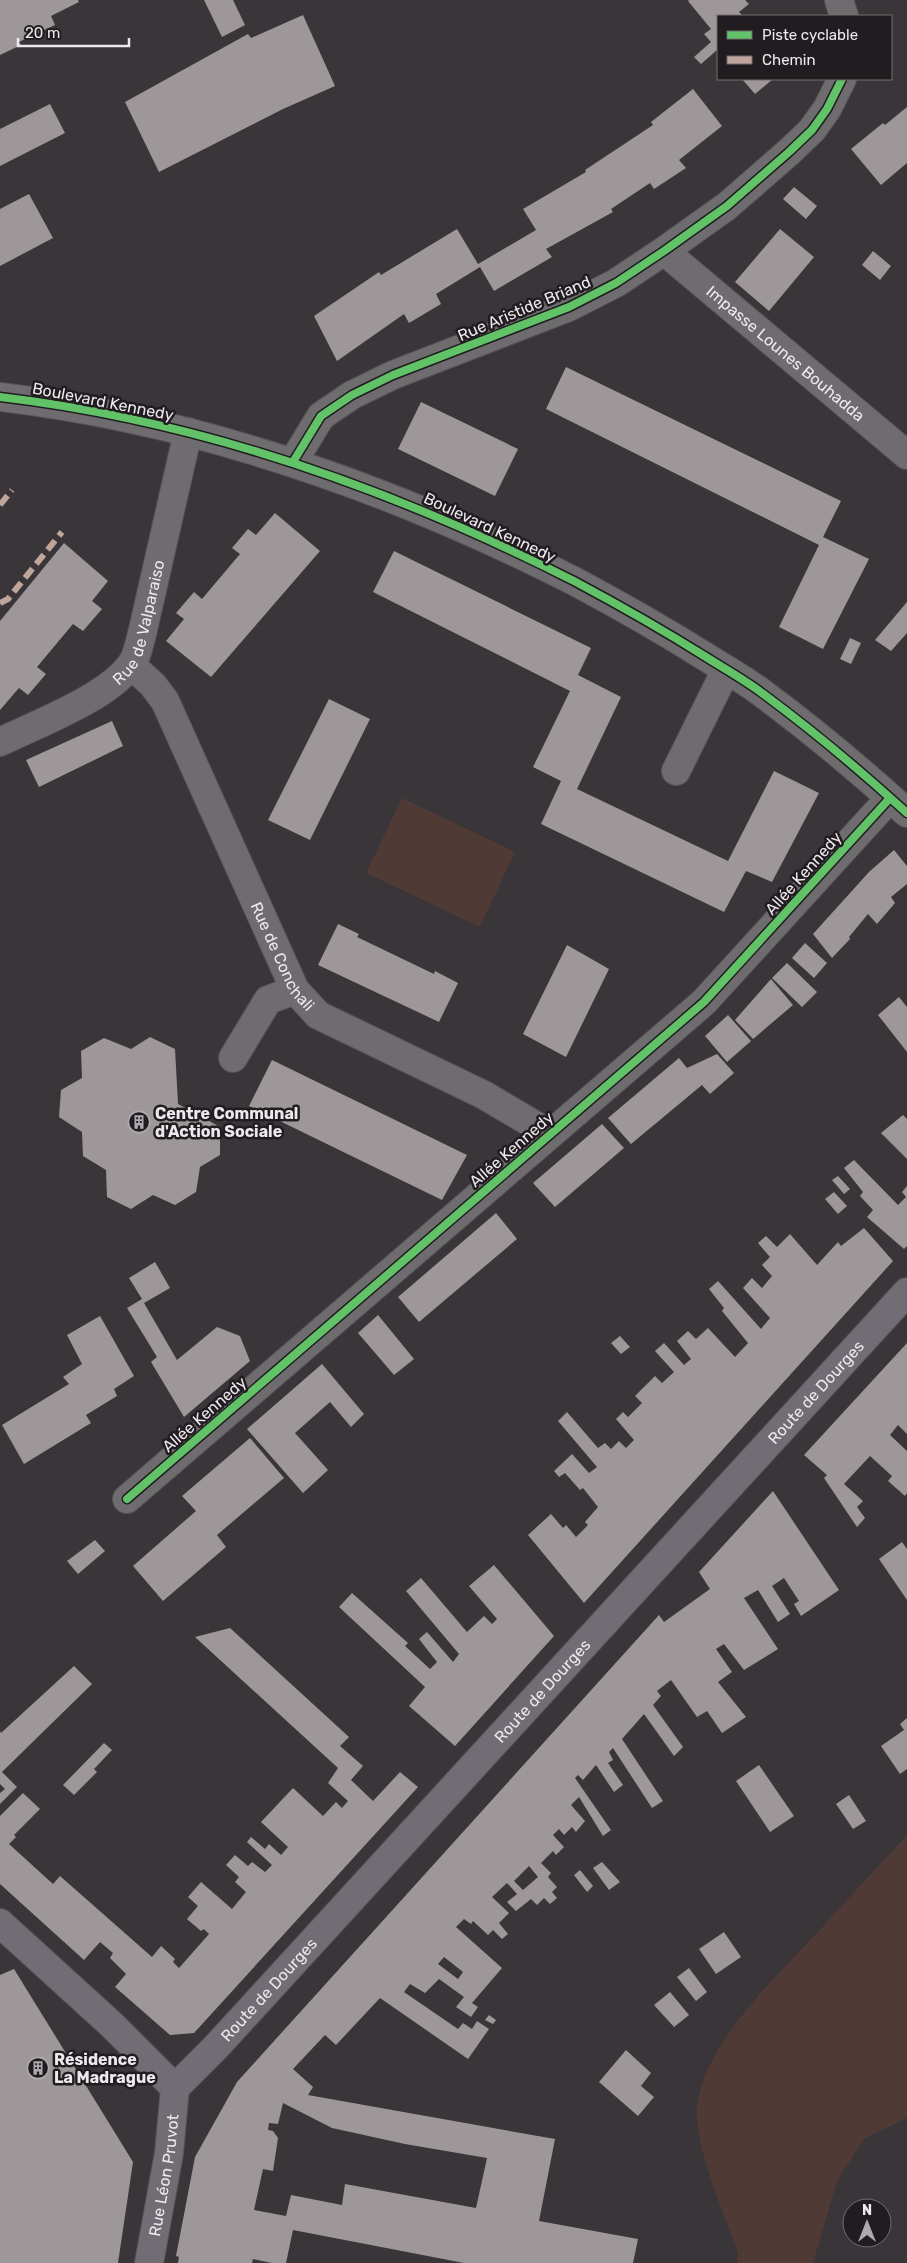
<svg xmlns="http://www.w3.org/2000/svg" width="907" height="2263" viewBox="0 0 907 2263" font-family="Rubik,sans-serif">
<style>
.green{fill:#4f3a36}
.building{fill:#9e979a;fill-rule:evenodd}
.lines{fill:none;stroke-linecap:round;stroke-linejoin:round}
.minor-casing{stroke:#565256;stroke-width:30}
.major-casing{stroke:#565256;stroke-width:30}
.minor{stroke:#6f6c6f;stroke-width:28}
.major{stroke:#716d74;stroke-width:28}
.quiet{stroke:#c0a59a;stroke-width:6;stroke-dasharray:12 6;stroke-linecap:butt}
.cycleway-casing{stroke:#201c1f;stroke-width:11}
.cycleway{stroke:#61c268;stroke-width:8}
.labels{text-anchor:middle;stroke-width:5;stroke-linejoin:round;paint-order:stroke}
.street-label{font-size:16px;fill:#eee8ed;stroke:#201c1f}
.poi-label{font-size:16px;font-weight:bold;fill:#eee8ed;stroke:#201c1f;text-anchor:start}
</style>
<rect width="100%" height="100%" fill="#393539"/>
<path class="green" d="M 402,798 L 515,852 L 480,927 L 366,873 Z
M 907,1835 L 907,2118 L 864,2139 L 837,2181 L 813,2263 L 737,2263 L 738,2253 C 724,2214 700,2159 697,2119 C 693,2054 773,1980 815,1935 C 845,1902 876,1868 907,1835 Z"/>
<path class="building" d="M 0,0 L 78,0 L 79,2 L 51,16 L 55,25 L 19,42 L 21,45 L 0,55 Z
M 204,0 L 233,0 L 245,25 L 222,37 Z
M 689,0 L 745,0 L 749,4 L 739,12 L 743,16 L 718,16 L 718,51 L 717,50 L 701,64 L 694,57 L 711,42 L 704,34 L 711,29 L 688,1 Z
M 303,15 L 335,86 L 283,109 L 159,172 L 125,102 L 248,34 L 251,38 Z
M 742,79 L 773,79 L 755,94 Z
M 693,89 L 722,126 L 679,160 L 686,168 L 654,189 L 650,183 L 611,209 L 613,212 L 546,249 L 552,257 L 494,291 L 480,267 L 436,294 L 441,304 L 409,323 L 404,314 L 337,361 L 314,316 L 379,272 L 381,275 L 457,229 L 478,264 L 536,230 L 523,209 L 586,172 L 585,170 L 653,125 L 651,122 Z
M 50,104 L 65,133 L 0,166 L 0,129 Z
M 907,107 L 907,163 L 881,185 L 851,149 L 883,123 L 885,125 Z
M 794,187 L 817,206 L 806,219 L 783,199 Z
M 29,194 L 53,238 L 0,266 L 0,209 Z
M 780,229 L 814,257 L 769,311 L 735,282 Z
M 873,251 L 891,266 L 880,280 L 862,265 Z
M 566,367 L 841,501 L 823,537 L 869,559 L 823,649 L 779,627 L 819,545 L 546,409 Z
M 421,402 L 518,449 L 495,496 L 398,449 Z
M 275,513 L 320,551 L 211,677 L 166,641 L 184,619 L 176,613 L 194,592 L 202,599 L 240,554 L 232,548 L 248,529 L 256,535 Z
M 64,543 L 108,581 L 92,601 L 102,609 L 83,631 L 73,624 L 37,667 L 46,674 L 28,695 L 19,688 L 0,710 L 0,621 Z
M 394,551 L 591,648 L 578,675 L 621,697 L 577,789 L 728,861 L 774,771 L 819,793 L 772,882 L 746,871 L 724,912 L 541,824 L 561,781 L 533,767 L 570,691 L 373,592 Z
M 907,602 L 907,633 L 891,651 L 875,640 Z
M 850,638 L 861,643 L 851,664 L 840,659 Z
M 329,699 L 370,719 L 310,840 L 268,820 Z
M 112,721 L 123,746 L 39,787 L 26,760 Z
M 894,850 L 907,866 L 907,884 L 891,897 L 895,903 L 877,924 L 868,914 L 849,937 L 850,939 L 832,958 L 813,934 L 869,872 Z
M 338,924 L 359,934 L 357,937 L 434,974 L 435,971 L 458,983 L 439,1022 L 318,965 Z
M 805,943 L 827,963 L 814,978 L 792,958 Z
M 567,945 L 609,969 L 566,1057 L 523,1034 Z
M 787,963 L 817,992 L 802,1007 L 772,978 Z
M 771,979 L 793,1005 L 753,1039 L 735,1020 Z
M 899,997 L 907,1007 L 907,1052 L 878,1015 Z
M 728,1015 L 751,1041 L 727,1062 L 705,1036 Z
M 150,1037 L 175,1049 L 178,1104 L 220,1127 L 220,1155 L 200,1167 L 196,1192 L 175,1205 L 153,1195 L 131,1209 L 107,1197 L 106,1170 L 83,1156 L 82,1132 L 59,1117 L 61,1090 L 82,1078 L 81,1051 L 104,1038 L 131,1049 Z
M 717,1054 L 734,1073 L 710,1094 L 702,1085 L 631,1144 L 608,1118 L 679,1058 L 687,1068 Z
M 272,1060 L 467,1155 L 442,1200 L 249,1106 Z
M 903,1115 L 907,1119 L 907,1159 L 881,1133 Z
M 602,1124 L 624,1148 L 555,1207 L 533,1183 Z
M 854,1160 L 898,1205 L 906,1197 L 902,1192 L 907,1186 L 907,1246 L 904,1249 L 867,1217 L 873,1210 L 860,1196 L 863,1192 L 844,1168 Z
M 838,1176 L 850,1189 L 844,1194 L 832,1180 Z
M 834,1192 L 847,1206 L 838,1214 L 825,1199 Z
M 496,1213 L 517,1239 L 419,1322 L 398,1297 Z
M 864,1228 L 893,1261 L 584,1603 L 528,1535 L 551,1514 L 563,1528 L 566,1525 L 576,1537 L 588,1525 L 585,1522 L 598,1507 L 583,1488 L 580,1490 L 565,1473 L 559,1477 L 554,1471 L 572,1454 L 589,1473 L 597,1467 L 558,1421 L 567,1412 L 598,1448 L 605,1443 L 611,1449 L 619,1441 L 626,1448 L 634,1440 L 616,1419 L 623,1412 L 628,1417 L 642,1403 L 635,1396 L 655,1376 L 662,1383 L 674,1372 L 655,1351 L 664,1343 L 684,1365 L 691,1359 L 677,1341 L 688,1331 L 696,1339 L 708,1328 L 735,1357 L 748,1343 L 722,1311 L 724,1308 L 709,1289 L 718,1281 L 761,1329 L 770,1318 L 743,1288 L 752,1278 L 762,1288 L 772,1276 L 762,1265 L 770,1257 L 758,1243 L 766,1236 L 777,1247 L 790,1234 L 817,1265 L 838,1242 L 841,1246 Z
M 155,1262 L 170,1288 L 144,1303 L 177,1360 L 217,1327 L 240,1336 L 250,1361 L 184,1417 L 151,1362 L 157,1357 L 127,1308 L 142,1299 L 129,1278 Z
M 378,1315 L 414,1359 L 394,1375 L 358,1333 Z
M 100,1316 L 134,1376 L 114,1389 L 117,1396 L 86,1415 L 91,1423 L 24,1464 L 2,1425 L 69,1384 L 63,1377 L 82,1364 L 67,1335 Z
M 620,1336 L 630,1347 L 621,1354 L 611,1343 Z
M 907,1343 L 907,1434 L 898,1425 L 890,1435 L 907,1451 L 907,1493 L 905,1496 L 888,1481 L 892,1476 L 870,1456 L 844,1484 L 863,1501 L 857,1507 L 865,1518 L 857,1527 L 824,1478 L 827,1475 L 804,1455 Z
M 322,1364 L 364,1414 L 351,1427 L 330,1402 L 295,1433 L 328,1470 L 303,1493 L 247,1429 Z
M 250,1438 L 284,1478 L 217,1535 L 226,1547 L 163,1601 L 133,1566 L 196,1511 L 182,1496 Z
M 773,1491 L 839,1590 L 801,1616 L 794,1604 L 799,1601 L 784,1578 L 772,1586 L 790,1614 L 778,1622 L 758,1590 L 744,1598 L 778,1649 L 744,1670 L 724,1644 L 716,1649 L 732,1672 L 718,1682 L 746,1717 L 722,1733 L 707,1711 L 697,1717 L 671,1680 L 657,1691 L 661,1696 L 653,1705 L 683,1747 L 674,1756 L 644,1714 L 622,1739 L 663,1801 L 652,1808 L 613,1748 L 609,1752 L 613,1760 L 608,1763 L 623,1785 L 614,1792 L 596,1765 L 583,1780 L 578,1775 L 575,1778 L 611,1830 L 603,1836 L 579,1797 L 571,1805 L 585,1821 L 576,1832 L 572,1827 L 564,1835 L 559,1829 L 553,1835 L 564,1847 L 556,1855 L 553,1851 L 541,1863 L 551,1873 L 548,1877 L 557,1887 L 552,1892 L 557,1898 L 550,1904 L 544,1898 L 537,1905 L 531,1899 L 516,1911 L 507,1902 L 517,1894 L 507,1883 L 492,1897 L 509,1913 L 499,1923 L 508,1934 L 502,1939 L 493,1930 L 488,1935 L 473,1921 L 471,1924 L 464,1919 L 456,1927 L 502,1968 L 472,2003 L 478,2007 L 471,2017 L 456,2007 L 464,1997 L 439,1979 L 425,1993 L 410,1984 L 404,1992 L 458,2029 L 463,2023 L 472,2029 L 477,2021 L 489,2029 L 468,2059 L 380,1998 L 336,2045 L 325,2035 L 293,2069 L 313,2087 L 308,2095 L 555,2139 L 539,2221 L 638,2239 L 633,2263 L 464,2263 L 293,2230 L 286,2263 L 272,2263 L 253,2259 L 252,2263 L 178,2263 L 179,2257 L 176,2256 L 195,2157 L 237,2082 L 659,1615 L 664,1622 L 710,1589 L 699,1572 ZM 529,1866 L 538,1877 L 523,1890 L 514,1881 ZM 444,1957 L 463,1972 L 458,1979 L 438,1964 ZM 283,2103 L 332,2128 L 405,2144 L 487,2158 L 476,2208 L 345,2184 L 342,2205 L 291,2195 L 286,2216 L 254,2210 L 263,2169 L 273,2171 L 278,2138 L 273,2131 L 268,2130 L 269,2123 L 278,2124 Z
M 95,1540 L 105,1551 L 78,1574 L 67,1561 Z
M 902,1542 L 907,1549 L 907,1600 L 879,1559 Z
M 494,1565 L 554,1636 L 455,1746 L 409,1706 L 425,1687 L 339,1607 L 352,1593 L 408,1643 L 405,1646 L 430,1669 L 437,1662 L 419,1639 L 427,1632 L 453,1662 L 459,1654 L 406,1591 L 421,1578 L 467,1632 L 484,1616 L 492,1624 L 497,1619 L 469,1586 Z
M 230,1628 L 349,1737 L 340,1746 L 363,1766 L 351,1780 L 373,1801 L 400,1772 L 418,1787 L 194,2033 L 170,2035 L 115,1987 L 126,1974 L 110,1958 L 113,1953 L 100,1942 L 84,1960 L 0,1884 L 0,1816 L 23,1793 L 40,1809 L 14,1835 L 16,1837 L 9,1844 L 53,1884 L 60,1876 L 152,1957 L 161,1946 L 175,1959 L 173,1962 L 179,1968 L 209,1934 L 204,1929 L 201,1931 L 187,1919 L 198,1906 L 188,1897 L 201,1882 L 232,1909 L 246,1892 L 235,1882 L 239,1877 L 226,1865 L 235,1855 L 248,1866 L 252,1862 L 265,1872 L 272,1865 L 247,1842 L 251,1837 L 265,1849 L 269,1844 L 281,1855 L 288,1847 L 261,1822 L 293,1788 L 323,1816 L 336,1802 L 342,1808 L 348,1801 L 328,1783 L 338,1768 L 195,1637 Z
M 74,1666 L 92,1684 L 2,1772 L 17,1787 L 0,1804 L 0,1793 L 5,1789 L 0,1784 L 0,1731 L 1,1733 Z
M 907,1718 L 907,1769 L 900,1774 L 881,1746 L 904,1730 L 900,1724 Z
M 104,1743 L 112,1750 L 94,1769 L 97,1772 L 74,1795 L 63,1785 Z
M 759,1765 L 794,1816 L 770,1832 L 736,1781 Z
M 849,1795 L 866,1821 L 853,1829 L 836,1804 Z
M 602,1862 L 620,1882 L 609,1890 L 593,1868 Z
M 580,1870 L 593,1886 L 587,1892 L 574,1875 Z
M 724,1932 L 741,1957 L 716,1974 L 699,1949 Z
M 689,1968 L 707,1992 L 696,2001 L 677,1977 Z
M 14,1969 L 133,2162 L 118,2263 L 0,2263 L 0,1975 Z
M 670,1992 L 689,2015 L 674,2027 L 654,2005 Z
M 489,2015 L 496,2020 L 493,2024 L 485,2020 Z
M 626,2050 L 651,2073 L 641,2086 L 654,2097 L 638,2116 L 599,2082 Z"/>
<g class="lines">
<g class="minor-casing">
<g id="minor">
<path d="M 839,0 L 844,16"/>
<path id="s1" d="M 664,251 L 907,455"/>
<path d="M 0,397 C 202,421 393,489 574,581 C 619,605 663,630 706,657 C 725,669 745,680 762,693 C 812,730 861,771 907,813"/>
<path d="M 293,462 L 321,416 L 352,395 L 393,375 L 569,307 L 616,283 L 664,251 L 727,206 L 789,152 L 812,130 L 827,109 L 842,79"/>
<path id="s2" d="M 131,665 L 153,685 L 165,701 L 295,990 L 318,1015 L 484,1095 L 550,1134"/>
<path id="s3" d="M 0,742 C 37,724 106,698 130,666 C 137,658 139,644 142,634 L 188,432"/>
<path d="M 676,771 L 726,670"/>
<path d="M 233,1058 L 268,1000 L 295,990"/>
<path d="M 127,1499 L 704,1002 L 890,798"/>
</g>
</g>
<g class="major-casing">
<g id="major">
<path d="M 0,1923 L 112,2025 L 175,2088"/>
<path id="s4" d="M 175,2088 L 216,2047 L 907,1292"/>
<path id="s5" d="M 149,2263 L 169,2153 L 175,2088"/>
</g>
</g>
<use href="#minor" class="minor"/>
<use href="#major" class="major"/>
<path class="quiet" d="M 0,505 L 12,490
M 0,603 L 8,599 L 62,532"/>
<g class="cycleway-casing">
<path id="cycleway" d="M 0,397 C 202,421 393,489 574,581 C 619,605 663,630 706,657 C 725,669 745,680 762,693 C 812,730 861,771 907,813
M 293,462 L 321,416 L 352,395 L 393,375 L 569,307 L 616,283 L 664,251 L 727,206 L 789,152 L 812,130 L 827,109 L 842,79
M 127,1499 L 704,1002 L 890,798"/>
</g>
<use href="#cycleway" class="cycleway"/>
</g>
<defs>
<g id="building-ring" transform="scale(1.125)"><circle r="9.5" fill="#201c1f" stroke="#afa9ae" stroke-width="1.5"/><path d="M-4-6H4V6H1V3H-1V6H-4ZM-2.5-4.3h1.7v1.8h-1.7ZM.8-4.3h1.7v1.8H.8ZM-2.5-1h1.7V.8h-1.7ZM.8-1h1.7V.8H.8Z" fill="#afa9ae"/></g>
</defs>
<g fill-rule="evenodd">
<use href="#building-ring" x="139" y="1122"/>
<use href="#building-ring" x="38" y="2068"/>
</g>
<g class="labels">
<g class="street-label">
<text transform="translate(524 308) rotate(-23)" y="6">Rue Aristide Briand</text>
<text dy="6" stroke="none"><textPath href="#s1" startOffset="159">Impasse Lounes Bouhadda</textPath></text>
<text transform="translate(103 401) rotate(11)" y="6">Boulevard Kennedy</text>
<text transform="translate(490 527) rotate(25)" y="6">Boulevard Kennedy</text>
<text dy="6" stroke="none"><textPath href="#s3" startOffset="196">Rue de Valparaiso</textPath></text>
<text transform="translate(803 873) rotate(-48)" y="6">Allée Kennedy</text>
<text dy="6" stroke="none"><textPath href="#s2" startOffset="331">Rue de Conchali</textPath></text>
<text transform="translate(511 1149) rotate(-41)" y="6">Allée Kennedy</text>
<text dy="6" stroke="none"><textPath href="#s4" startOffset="946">Route de Dourges</textPath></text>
<text transform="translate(204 1414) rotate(-41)" y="6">Allée Kennedy</text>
<text dy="6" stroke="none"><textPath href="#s4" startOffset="541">Route de Dourges</textPath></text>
<text dy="6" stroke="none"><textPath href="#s4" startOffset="136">Route de Dourges</textPath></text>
<text dy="6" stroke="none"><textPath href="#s5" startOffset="89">Rue Léon Pruvot</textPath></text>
</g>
<g class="poi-label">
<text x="155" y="1119">Centre Communal<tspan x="155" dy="18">d'Action Sociale</tspan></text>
<text x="54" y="2065">Résidence<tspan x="54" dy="18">La Madrague</tspan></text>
</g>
</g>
<rect x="717" y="15" width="175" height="65" fill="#201c1f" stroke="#726e71"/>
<rect x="727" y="31" width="25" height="8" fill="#61c268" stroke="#726e71"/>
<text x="762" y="40" font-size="15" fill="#eee8ed">Piste cyclable</text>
<rect x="727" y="56" width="25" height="8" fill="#c0a59a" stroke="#726e71"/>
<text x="762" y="65" font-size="15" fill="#eee8ed">Chemin</text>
<g transform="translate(867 2223)"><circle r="24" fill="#201c1f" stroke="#726e71"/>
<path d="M0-4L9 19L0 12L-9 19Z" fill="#afa9ae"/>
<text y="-8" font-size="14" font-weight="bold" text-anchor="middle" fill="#eee8ed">N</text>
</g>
<path d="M18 38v8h111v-8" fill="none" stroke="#eee8ed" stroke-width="2.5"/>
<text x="25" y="38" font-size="15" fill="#eee8ed" stroke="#201c1f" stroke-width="4" paint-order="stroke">20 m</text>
</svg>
